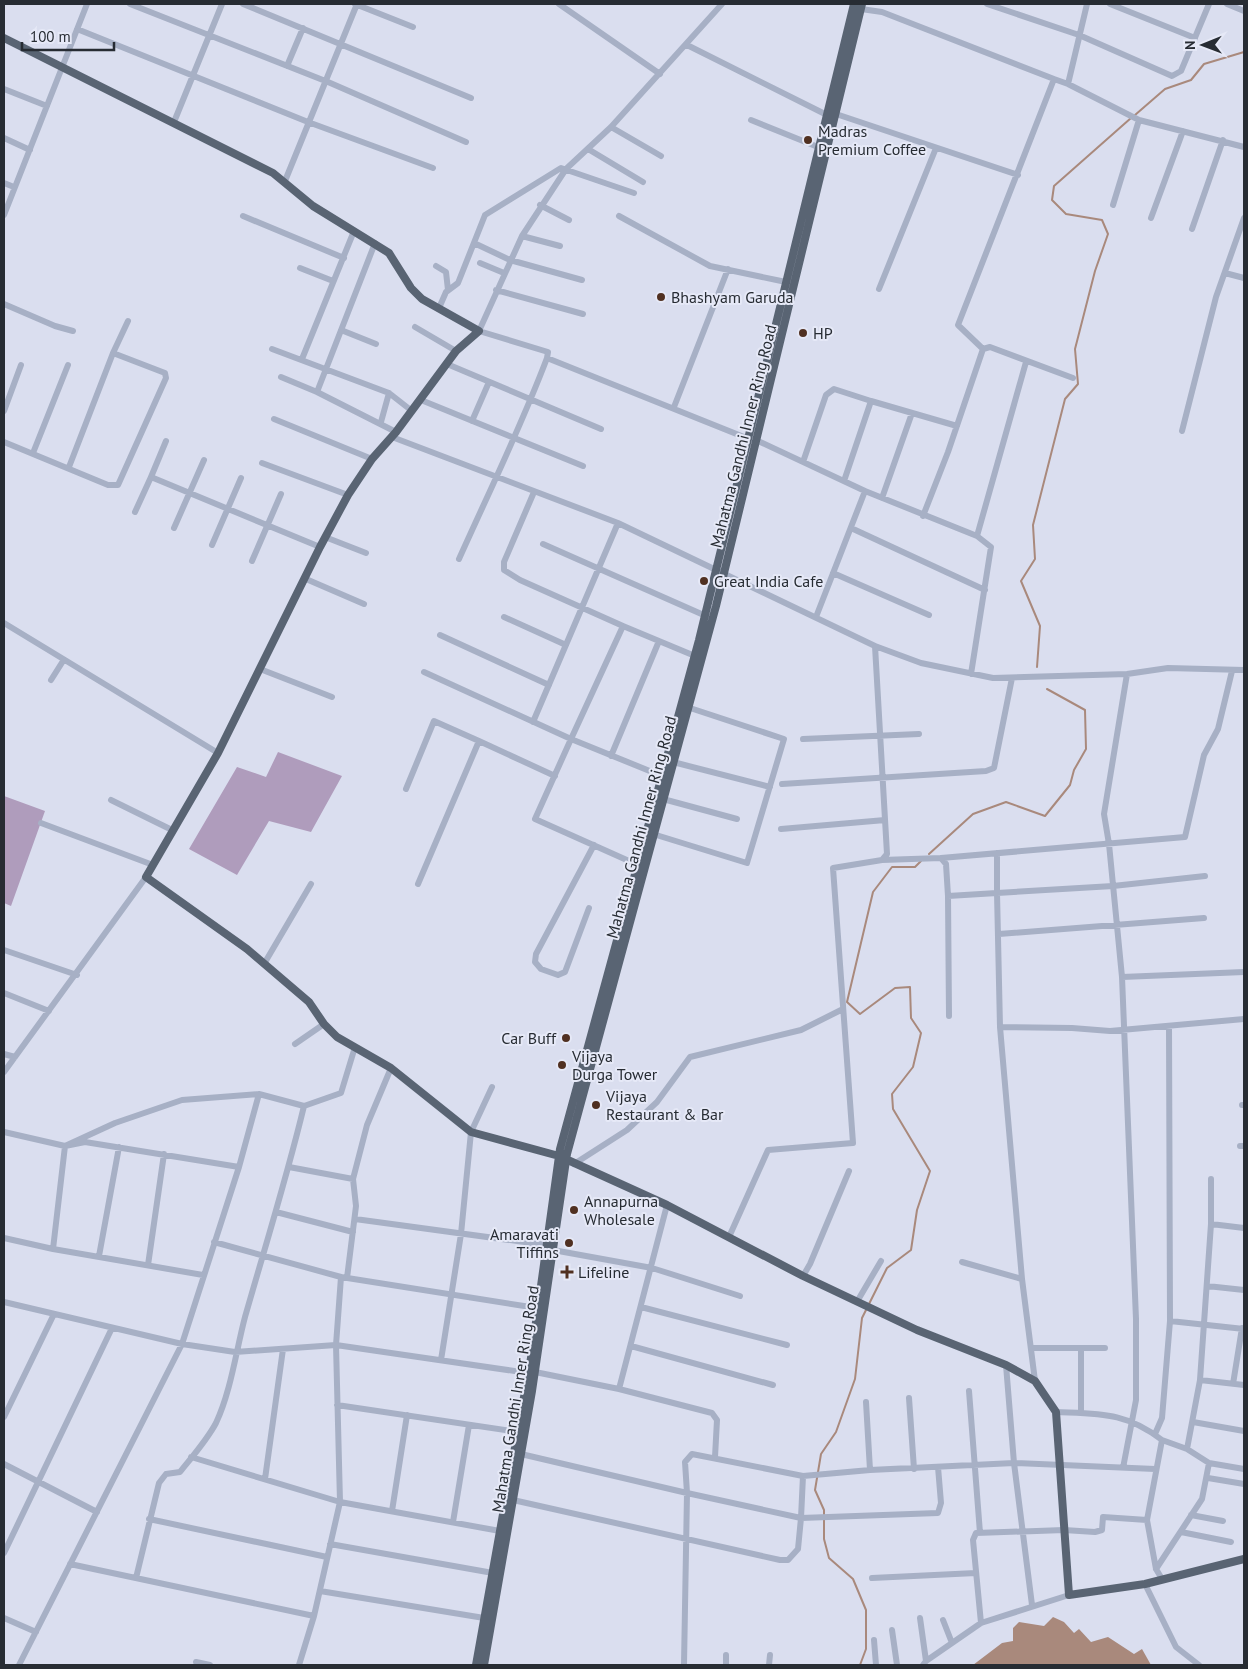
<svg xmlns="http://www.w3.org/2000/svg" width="1248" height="1669" viewBox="0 0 1248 1669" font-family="'PT Sans',sans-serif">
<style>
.green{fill:#af9cbc}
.water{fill:#a9897c}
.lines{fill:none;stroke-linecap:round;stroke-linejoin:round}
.stream{stroke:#a9897c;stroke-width:2}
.minor{stroke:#a7b0c5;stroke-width:6}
.major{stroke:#596473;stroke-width:8}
.poi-dot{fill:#503021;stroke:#e6e9f7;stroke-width:2}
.labels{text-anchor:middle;stroke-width:4;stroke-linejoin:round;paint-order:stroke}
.poi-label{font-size:16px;fill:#272c33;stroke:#e6e9f7;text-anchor:start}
.street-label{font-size:16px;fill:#272c33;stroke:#e6e9f7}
</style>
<rect width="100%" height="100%" fill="#dadeef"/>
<path class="green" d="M 278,752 L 342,776 L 311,832 L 269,821 L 237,875 L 189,849 L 237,767 L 266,777 Z
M 4,796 L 45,811 L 11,906 L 4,903 Z"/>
<path class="water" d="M 1053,1617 L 1064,1622 L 1074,1633 L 1079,1629 L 1091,1642 L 1108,1637 L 1134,1654 L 1142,1649 L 1151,1665 L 973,1665 L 1002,1643 L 1013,1641 L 1013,1628 L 1019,1622 L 1044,1626 Z"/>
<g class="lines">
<path class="stream" d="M 1135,115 L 1165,89 L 1191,80 L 1204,64 L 1244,52
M 1037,667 L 1040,626 L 1021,581 L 1035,559 L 1033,525 L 1065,399 L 1078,384 L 1075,349 L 1095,271 L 1108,234 L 1102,220 L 1066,214 L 1052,200 L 1054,186 L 1131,118
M 929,854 L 973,814 L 1006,802 L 1045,816 L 1070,785 L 1074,770 L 1086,749 L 1085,710 L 1047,689
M 869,1304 L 887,1268 L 911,1250 L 917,1210 L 930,1171 L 893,1109 L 892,1094 L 913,1067 L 921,1033 L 911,1018 L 910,987 L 895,988 L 860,1014 L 847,1002 L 873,892 L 892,867 L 915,867 L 921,861
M 860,1665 L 866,1649 L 866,1610 L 853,1579 L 829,1558 L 824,1539 L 824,1510 L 815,1490 L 821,1454 L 836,1432 L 855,1379 L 862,1318 L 867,1308"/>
<path class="minor" d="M 130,4 L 328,82 L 466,142
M 243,4 L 471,98
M 355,4 L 413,27
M 559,4 L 660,74
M 987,4 L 1079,35 L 1172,76 L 1181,71 L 1209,4
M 1110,4 L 1195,38
M 1227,4 L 1244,11
M 861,9 L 882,12 L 1054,79
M 77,29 L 308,122 L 433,168
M 687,45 L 827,115
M 287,66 L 303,28
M 1068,84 L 1087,4
M 4,89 L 47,106
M 836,114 L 1018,175
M 751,120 L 818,147
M 174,122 L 222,4
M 611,127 L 661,156
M 4,138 L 30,150
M 588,149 L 643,182
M 285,181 L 357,4
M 4,183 L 14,187
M 540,205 L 569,220
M 1113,205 L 1139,120
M 4,215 L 87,4
M 243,216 L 344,258
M 619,216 L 710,266 L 786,282
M 1151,218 L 1183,131
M 1192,229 L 1223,140
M 522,236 L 560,246
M 375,243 L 317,392 L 396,432
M 474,243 L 510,260 L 582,280
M 480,263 L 504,273
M 436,266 L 446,272 L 448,290
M 300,268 L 333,281
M 1225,273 L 1244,278
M 879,289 L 936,148
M 496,290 L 583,314
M 4,304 L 55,326 L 73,331
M 439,308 L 446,292 L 458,283 L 485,215 L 561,168 L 634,193
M 415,327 L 456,351
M 341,330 L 376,344
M 272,349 L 389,393 L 412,411
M 983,349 L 958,325 L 1054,79 L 1068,84 L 1139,120 L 1244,147
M 113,353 L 128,321
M 547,358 L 548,352 L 479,331 L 522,236 L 566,169 L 611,127 L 722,4
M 302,359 L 354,231
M 447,364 L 601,429
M 281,377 L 317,392
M 421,400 L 583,466
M 871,401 L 957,426
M 674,407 L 728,269
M 4,411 L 21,365
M 274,419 L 372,459
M 472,421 L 489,382
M 381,422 L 389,393
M 1182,431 L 1216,297 L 1244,218
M 392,437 L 618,523 L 875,646 L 921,663 L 993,678 L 1127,674 L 1168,668 L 1244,670
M 756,440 L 865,491
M 4,442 L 108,485 L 118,485 L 166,378 L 165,373 L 113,353 L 69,467
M 33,453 L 68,365
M 803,462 L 826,395 L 834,389 L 871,401 L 844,481
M 262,463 L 348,495
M 151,477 L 166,441
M 882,498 L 912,413
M 135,512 L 151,477 L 320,547
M 923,516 L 948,452 L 983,349 L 990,347 L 1073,378
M 174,528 L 204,460
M 851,528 L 985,590
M 977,536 L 1026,362
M 325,537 L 366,553
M 543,544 L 706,616
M 212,545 L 241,478
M 459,559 C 489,492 521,427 547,358 L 749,439
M 252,561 L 281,494
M 833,573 L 929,615
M 306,579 L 364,604
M 504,617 L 566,645
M 816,617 L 865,491 L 977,536 L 991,547 L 971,674
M 4,623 L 218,753
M 623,626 L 695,656
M 440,635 L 549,685
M 260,669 L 332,697
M 424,672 L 571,739 L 623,626 L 520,580 L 504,570 L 504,562 L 534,492
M 51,680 L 63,661
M 533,722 L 618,523
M 803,739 L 919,734
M 611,756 L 659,641
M 673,762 L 770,787
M 782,784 L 986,771 L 994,768 L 1012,678
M 406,789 L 434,721 L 479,741
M 663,799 L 737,819
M 111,800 L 172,830
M 41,823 L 153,865
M 781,829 L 885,820
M 653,834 L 747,863 L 784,739 L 687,707
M 941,858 L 1185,837 L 1204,755 L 1218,729 L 1232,671
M 882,860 L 941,858 L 946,864 L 948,896 L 997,893 L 997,853
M 638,865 L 535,819 L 571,739 L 662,776
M 418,884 L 479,741 L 555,776
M 948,896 L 949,1016
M 589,908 L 565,972 L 558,975 L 541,969 L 535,962 L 536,954 L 594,845
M 999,934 L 1204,918
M 4,950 L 77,975
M 264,964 L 311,884
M 1122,977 L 1244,972
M 4,993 L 49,1011
M 1000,1027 L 1072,1028 L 1110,1031 L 1244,1019
M 295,1044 L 324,1024
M 4,1054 L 15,1057
M 4,1072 L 146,877
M 1242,1105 L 1244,1105
M 4,1132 L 65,1146 L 115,1123 L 182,1100 L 259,1094 L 304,1106 L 341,1093 L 355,1047
M 1240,1146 L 1244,1146
M 574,1164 L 627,1130 L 657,1102 L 690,1057 L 801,1030 L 843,1009
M 289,1167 L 353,1179
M 276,1212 L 353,1232
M 355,1219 L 546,1245
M 1211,1224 L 1211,1179
M 729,1237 L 768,1150 L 853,1143 L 833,868 L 882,860 L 887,854 L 875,646
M 4,1238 L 53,1249 L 203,1275
M 214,1242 L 341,1277
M 53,1249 L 65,1146 L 85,1142 L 239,1167
M 553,1250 L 652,1268 L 740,1296
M 99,1256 L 119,1147
M 962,1262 L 1022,1279
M 148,1265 L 164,1154
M 803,1276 L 810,1264 L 849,1171
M 347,1278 L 356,1206 L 353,1179 L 367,1125 L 391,1068
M 1207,1286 L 1244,1290
M 858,1300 L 881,1261
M 4,1302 L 182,1344 L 235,1352 L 336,1345 L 528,1373
M 641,1307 L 787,1345
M 1170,1321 L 1244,1329
M 631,1346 L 773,1385
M 1031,1348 L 1105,1348
M 441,1360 L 461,1234 L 471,1132 L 492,1087
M 1006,1365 L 1014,1463 L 1032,1605
M 535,1372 L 619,1389 L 667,1205
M 1200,1380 L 1244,1385
M 1035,1381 L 1022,1279 L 1000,1027 L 997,893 L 1113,886 L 1205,876
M 1233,1384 L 1242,1328
M 619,1389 L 712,1413 L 717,1420 L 715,1457
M 969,1391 L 980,1533
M 909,1398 L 914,1469
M 866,1402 L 870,1470
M 337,1405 L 518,1432
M 1056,1412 C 1100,1414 1126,1412 1162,1440 L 1147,1520
M 1081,1413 L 1081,1348
M 4,1417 L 54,1314
M 1193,1422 L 1244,1431
M 1155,1434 L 1162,1418 L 1170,1321 L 1169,1026
M 1162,1440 L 1187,1449 L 1209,1463 L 1244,1469
M 1187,1449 L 1200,1380 L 1211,1224 L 1244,1228
M 521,1454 L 687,1493 L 684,1665
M 191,1457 L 340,1502 L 500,1531
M 4,1464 L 97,1512
M 1123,1468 L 1136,1400 L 1136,1319 L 1122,977 L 1109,844 L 1104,814 L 1127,674
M 803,1476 L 692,1454 L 685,1462 L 687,1493 L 801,1518 L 803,1476 L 870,1470 L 1014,1463 L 1155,1469
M 1208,1478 L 1244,1484
M 265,1479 L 283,1349
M 513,1500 L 780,1560 L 788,1560 L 798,1549 L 801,1518 L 938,1513 L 941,1503 L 938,1467
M 392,1511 L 407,1415
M 1191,1515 L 1223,1521
M 149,1519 L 327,1557
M 453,1522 L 469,1425
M 1181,1532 L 1231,1542
M 330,1544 L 493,1573
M 4,1553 L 112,1328
M 70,1564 L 314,1616
M 1156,1569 L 1202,1499 L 1209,1463
M 136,1578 L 159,1483 L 166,1474 L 180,1472 C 192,1457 207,1440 216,1423 C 231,1391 236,1351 245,1317 C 265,1247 287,1177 304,1106
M 872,1578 L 976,1573
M 1145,1584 L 1176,1647 L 1199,1665
M 320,1591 L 484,1618
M 4,1618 L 36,1632
M 920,1618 L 926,1661
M 943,1620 L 952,1643
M 981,1623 L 973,1540 L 976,1533 L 1064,1530 L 1095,1532 L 1102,1530 L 1103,1517 L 1147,1520 L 1156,1569 L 1162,1579
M 892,1630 L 897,1665
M 874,1640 L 876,1665
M 196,1662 L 210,1665
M 19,1665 L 182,1344 L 239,1167 L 259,1094
M 299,1665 L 314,1616 L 340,1502 L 336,1345 L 341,1277 L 537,1308
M 726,1665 L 726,1655
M 769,1665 L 770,1655
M 923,1665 L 926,1661 L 981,1623 L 1069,1595"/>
<path class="major" d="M 4,38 L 273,173 L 313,206 L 389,253 L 411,288 L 422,299 L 479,331 L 456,351 L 396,432 L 372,459 L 348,495 L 320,547 L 218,753 L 146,877 L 247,949 L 309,1002 L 324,1024 L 337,1037 L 391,1068 L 471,1132 L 559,1156 L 667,1205 L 803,1276 L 917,1330 L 1006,1365 L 1035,1381 L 1056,1412 L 1069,1595 L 1145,1584 L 1244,1559
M 476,1665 L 531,1358 L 560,1149 L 699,640 L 854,4
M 484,1665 L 532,1391 L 567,1154 L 716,606 L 862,4"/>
</g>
<g class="poi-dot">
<circle cx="808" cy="140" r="5"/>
<circle cx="661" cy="297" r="5"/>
<circle cx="803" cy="333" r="5"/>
<circle cx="704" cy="581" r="5"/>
<circle cx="566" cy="1038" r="5"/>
<circle cx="562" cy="1065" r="5"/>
<circle cx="596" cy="1105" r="5"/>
<circle cx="574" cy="1210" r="5"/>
<circle cx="569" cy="1243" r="5"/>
<path d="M564.5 1264.5h5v5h5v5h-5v5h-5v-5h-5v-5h5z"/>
</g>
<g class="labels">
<g class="poi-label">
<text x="818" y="137">Madras<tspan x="818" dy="18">Premium Coffee</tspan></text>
<text x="671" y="303">Bhashyam Garuda</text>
<text x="813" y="339">HP</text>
<text x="714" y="587">Great India Cafe</text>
<text x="556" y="1044" text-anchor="end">Car Buff</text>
<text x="572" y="1062">Vijaya<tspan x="572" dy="18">Durga Tower</tspan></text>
<text x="606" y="1102">Vijaya<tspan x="606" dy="18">Restaurant &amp; Bar</tspan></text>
<text x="584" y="1207">Annapurna<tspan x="584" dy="18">Wholesale</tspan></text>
<text x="559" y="1240" text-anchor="end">Amaravati<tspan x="559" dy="18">Tiffins</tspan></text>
<text x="578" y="1278">Lifeline</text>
</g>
<g class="street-label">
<text transform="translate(743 436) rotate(-76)" y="6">Mahatma Gandhi Inner Ring Road</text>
<text transform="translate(641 827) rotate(-75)" y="6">Mahatma Gandhi Inner Ring Road</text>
<text transform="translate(515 1399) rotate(-81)" y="6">Mahatma Gandhi Inner Ring Road</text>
</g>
</g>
<rect width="1248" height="1669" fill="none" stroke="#272c33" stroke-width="10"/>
<g transform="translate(1203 45) rotate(269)" stroke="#e6e9f7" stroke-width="4" paint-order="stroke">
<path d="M0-4L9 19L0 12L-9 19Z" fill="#272c33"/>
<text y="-8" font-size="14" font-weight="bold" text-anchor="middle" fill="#272c33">N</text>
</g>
<path d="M22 42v8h92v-8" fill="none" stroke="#272c33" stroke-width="2.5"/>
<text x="30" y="42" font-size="15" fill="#272c33" stroke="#e6e9f7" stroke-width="4" paint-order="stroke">100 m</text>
</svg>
